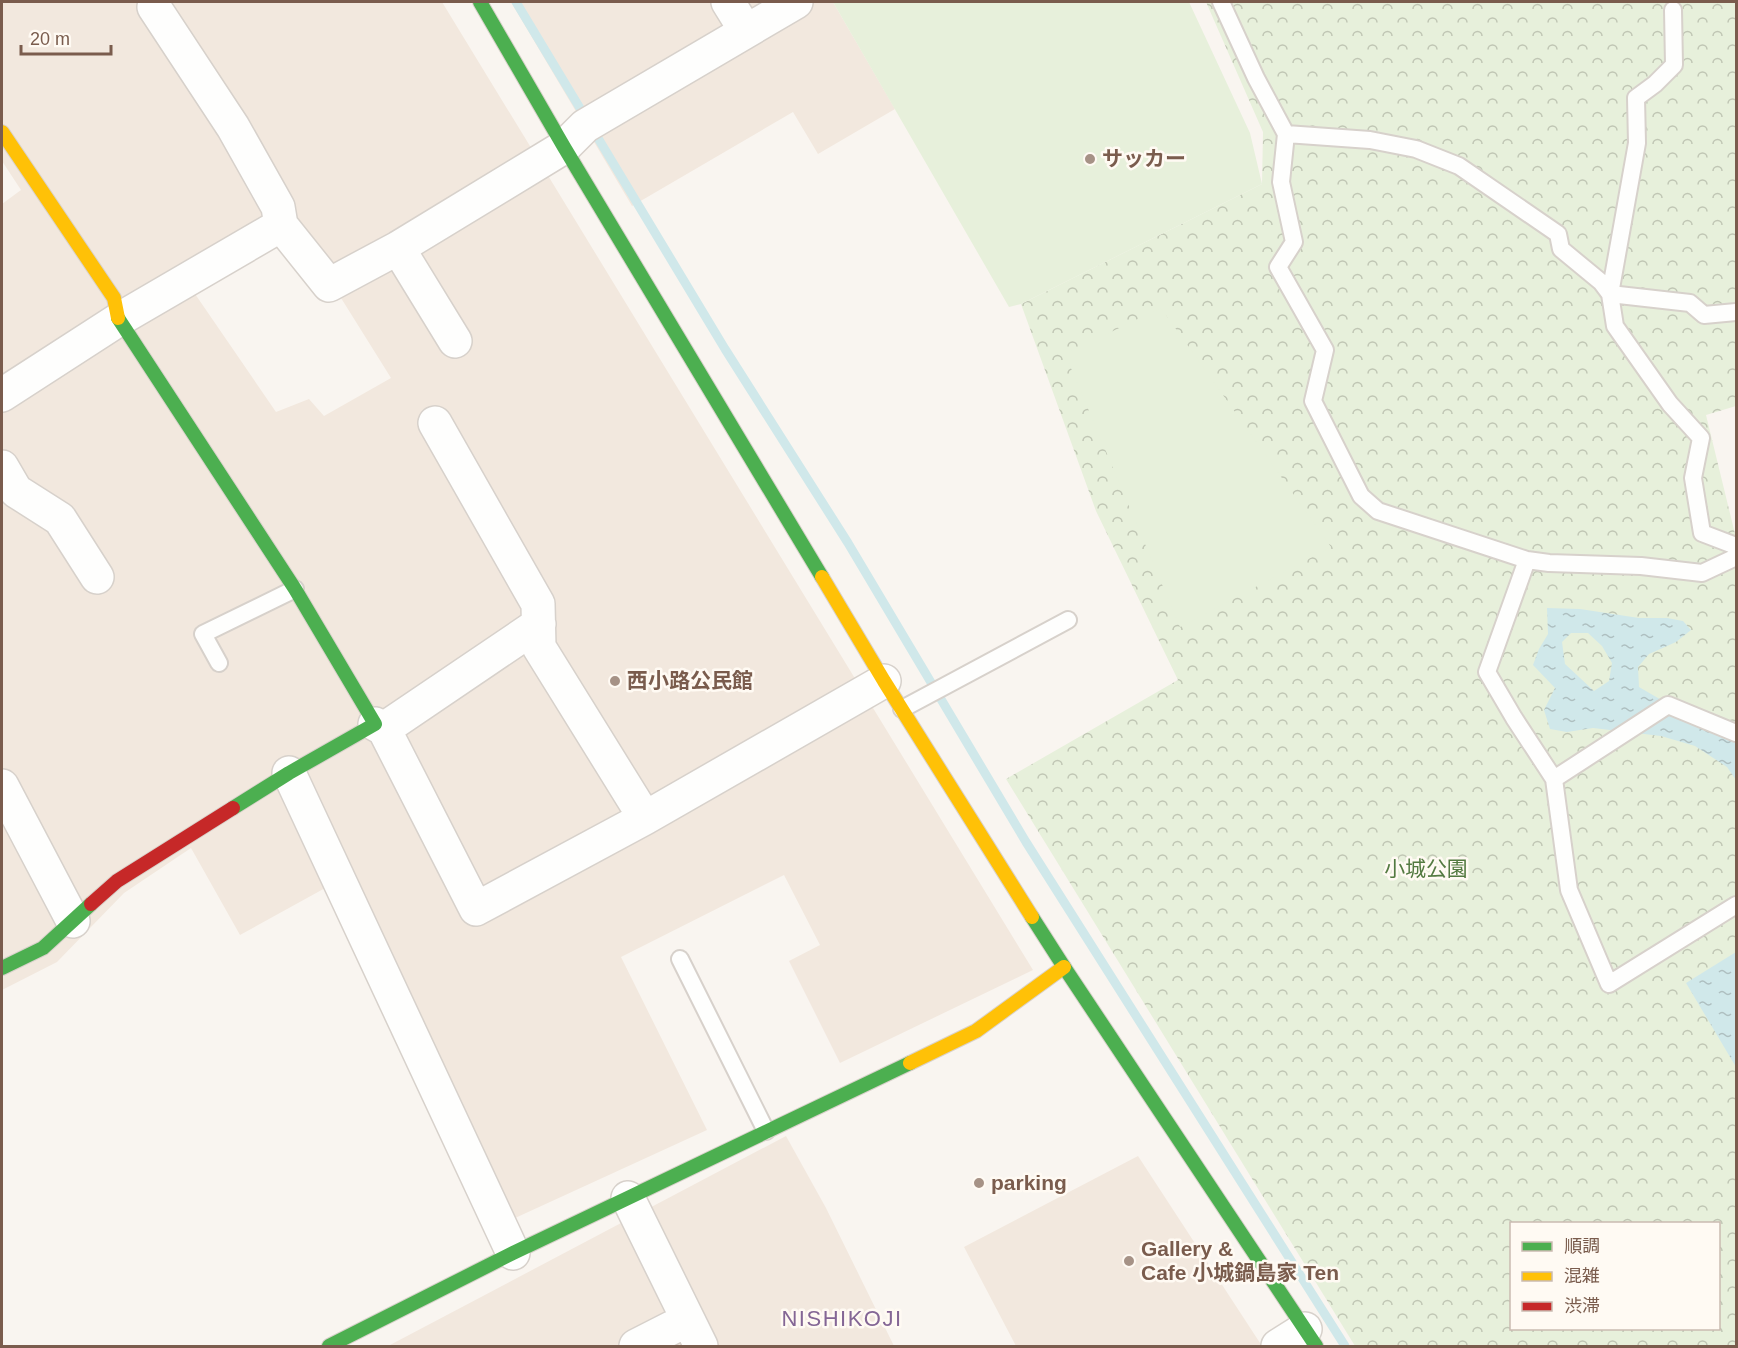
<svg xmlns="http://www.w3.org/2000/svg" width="1738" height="1348" viewBox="0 0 1738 1348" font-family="Arial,'Noto Sans JP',sans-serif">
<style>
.residential{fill:#f2e8de;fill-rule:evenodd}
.park{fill:url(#park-crowns);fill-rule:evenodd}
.pitch{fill:#e7f0db}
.water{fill:url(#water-ripples);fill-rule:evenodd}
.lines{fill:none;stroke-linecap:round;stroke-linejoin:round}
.stream{stroke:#d0e8ea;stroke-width:9}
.lane-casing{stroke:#d7d1cb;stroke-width:20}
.street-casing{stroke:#d7d1cb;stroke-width:36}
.fast-casing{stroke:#d9d2cb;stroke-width:16}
.slow-casing{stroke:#d9d2cb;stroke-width:16}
.jam-casing{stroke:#d9d2cb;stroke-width:16}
.lane{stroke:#fefefd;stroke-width:16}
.street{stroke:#fefefd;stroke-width:33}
.fast{stroke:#4caf50;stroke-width:14}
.slow{stroke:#ffc107;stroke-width:14}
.jam{stroke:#c62828;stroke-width:14}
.poi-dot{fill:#a69286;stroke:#fffaf3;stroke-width:2}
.labels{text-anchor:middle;stroke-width:5;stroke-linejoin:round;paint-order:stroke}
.poi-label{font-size:21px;font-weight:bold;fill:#7a5c4d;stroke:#fffaf3;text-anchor:start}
.park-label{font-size:21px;fill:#537a41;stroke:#fffaf3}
.neighbourhood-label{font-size:22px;letter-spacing:1.5px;fill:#846695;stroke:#fffaf3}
</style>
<defs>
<pattern id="park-crowns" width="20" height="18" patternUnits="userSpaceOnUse" patternTransform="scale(1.5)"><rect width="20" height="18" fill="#e7f0db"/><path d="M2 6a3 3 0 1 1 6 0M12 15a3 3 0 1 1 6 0" fill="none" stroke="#c0c6b4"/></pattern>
<pattern id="water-ripples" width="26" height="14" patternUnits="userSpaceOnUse" patternTransform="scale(1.5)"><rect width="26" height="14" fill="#d0e8ea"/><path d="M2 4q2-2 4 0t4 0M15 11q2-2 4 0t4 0" fill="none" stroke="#aebfc0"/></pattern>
</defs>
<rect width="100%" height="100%" fill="#f9f5f0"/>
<path class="residential" d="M 2,2 L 442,2 L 1033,970 L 840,1063 L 789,961 L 820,945 L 784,875 L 621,957 L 707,1130 L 487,1231 L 327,887 L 240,935 L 191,848 L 124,893 L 57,962 L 2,990 L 2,204 L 21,190 L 2,161 ZM 275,244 L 341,298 L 391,378 L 324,416 L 309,399 L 276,412 L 193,291 Z
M 511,2 L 833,2 L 895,109 L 818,154 L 793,112 L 632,206 Z
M 786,1136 L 826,1208 L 894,1346 L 390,1346 L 390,1345 Z
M 1138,1156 L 1262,1346 L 1016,1346 L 964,1247 Z"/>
<path class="park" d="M 1206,2 L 1736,2 L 1736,406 L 1706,415 L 1736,538 L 1736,1346 L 1355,1346 L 1006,779 L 1178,680 L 1096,511 L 1021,304 L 1262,184 L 1263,132 ZM 1512,1224 L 1718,1224 L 1718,1328 L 1512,1328 Z"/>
<path class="pitch" d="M 833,2 L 1189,2 L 1250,133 L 1262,184 L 1021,304 L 1009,307 Z
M 1161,308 L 1331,547 L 1180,627 L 1065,354 Z"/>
<path class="water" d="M 1547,608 L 1580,609 L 1639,618 L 1667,618 L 1683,621 L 1691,630 L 1676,642 L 1649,654 L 1638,667 L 1639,687 L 1670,705 L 1736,725 L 1736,780 L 1727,767 L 1695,746 L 1661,736 L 1593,728 L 1567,732 L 1550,729 L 1544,710 L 1555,688 L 1533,665 L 1539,649 L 1548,634 ZM 1571,633 L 1588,633 L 1602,646 L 1612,663 L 1609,681 L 1594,691 L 1565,664 L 1562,642 Z
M 1736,952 L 1736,1067 L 1686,983 Z"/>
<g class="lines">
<path class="stream" d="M 516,2 L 725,349 L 848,543 L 1026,842 L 1345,1346"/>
<g class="lane-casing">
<path id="lane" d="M 1221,2 L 1256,78 L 1286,134 L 1281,182 L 1294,242 L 1278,267 L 1325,350 L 1313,401 L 1361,496 L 1378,511 L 1527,560 L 1549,563 L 1641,566 L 1702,573 L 1736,557
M 1673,10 L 1674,65 L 1655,84 L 1636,98 L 1637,143 L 1610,294 L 1615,326 L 1670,404 L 1701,438 L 1693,478 L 1702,533 L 1736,546
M 1286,134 L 1370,140 L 1416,149 L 1459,166 L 1558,234 L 1561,249 L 1601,282 L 1610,294 L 1690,303 L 1704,315 L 1736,312
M 1527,560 L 1487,672 L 1514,718 L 1554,779 L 1668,705 L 1736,733
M 219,663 L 203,634 L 295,589
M 902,709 L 1068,620
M 1554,779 L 1569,890 L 1609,984 L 1736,905
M 680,959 L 766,1131"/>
</g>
<g class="street-casing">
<path id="street" d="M 728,2 L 746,31
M 154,7 L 233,127 L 278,207 L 281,225
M 398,248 L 455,341
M 2,395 L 118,320 L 281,225 L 329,285 L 398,248 L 564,147 L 585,126 L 796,2
M 435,423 L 538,604 L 539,647 L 645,818
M 2,467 L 16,491 L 60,519 L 97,577
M 375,724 L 384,729 L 476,909 L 645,818 L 884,681
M 384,729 L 539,624
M 289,773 L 513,1253
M 2,786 L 73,921
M 628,1198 L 701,1346
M 636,1346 L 687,1320
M 1278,1346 L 1305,1329"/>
</g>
<g class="fast-casing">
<path id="fast" d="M 480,2 L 564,147 L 822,577
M 118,318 L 295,589 L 375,724 L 289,773 L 233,808
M 1032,917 L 1064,967 L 1316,1346
M 2,968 L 43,948 L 91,904
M 329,1346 L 513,1253 L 910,1063"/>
</g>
<g class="slow-casing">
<path id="slow" d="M 2,132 L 114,298 L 118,318
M 822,577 L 884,681 L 1032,917
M 910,1063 L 976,1031 L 1064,967"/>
</g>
<g class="jam-casing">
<path id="jam" d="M 91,904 L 117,881 L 233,808"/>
</g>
<use href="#lane" class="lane"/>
<use href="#street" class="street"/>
<use href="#fast" class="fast"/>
<use href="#slow" class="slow"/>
<use href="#jam" class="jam"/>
</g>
<g class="poi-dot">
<circle cx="1090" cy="159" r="6"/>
<circle cx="615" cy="681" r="6"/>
<circle cx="979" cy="1183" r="6"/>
<circle cx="1129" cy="1261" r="6"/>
</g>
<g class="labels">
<g class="poi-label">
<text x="1102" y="166">サッカー</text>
<text x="627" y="688">西小路公民館</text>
<text x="991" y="1190">parking</text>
<text x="1141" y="1256">Gallery &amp;<tspan x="1141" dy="24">Cafe 小城鍋島家 Ten</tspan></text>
</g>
<g class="park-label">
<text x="1426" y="876">小城公園</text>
</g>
<g class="neighbourhood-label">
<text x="842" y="1326">NISHIKOJI</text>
</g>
</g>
<rect width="1738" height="1348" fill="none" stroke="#7a5c4d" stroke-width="6"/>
<rect x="1510" y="1222" width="210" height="108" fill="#fffaf3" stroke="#cabbb1" stroke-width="1.5"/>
<rect x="1522" y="1242" width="30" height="9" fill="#4caf50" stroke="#cabbb1" stroke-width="1.5"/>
<text x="1564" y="1252" font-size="18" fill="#7a5c4d">順調</text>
<rect x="1522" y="1272" width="30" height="9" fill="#ffc107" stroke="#cabbb1" stroke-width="1.5"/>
<text x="1564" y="1282" font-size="18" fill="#7a5c4d">混雑</text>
<rect x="1522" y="1302" width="30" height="9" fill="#c62828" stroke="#cabbb1" stroke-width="1.5"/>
<text x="1564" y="1312" font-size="18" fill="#7a5c4d">渋滞</text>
<path d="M21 45v9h90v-9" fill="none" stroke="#7a5c4d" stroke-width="3"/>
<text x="30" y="45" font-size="18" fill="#7a5c4d" stroke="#fffaf3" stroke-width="4.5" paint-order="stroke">20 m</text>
</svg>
